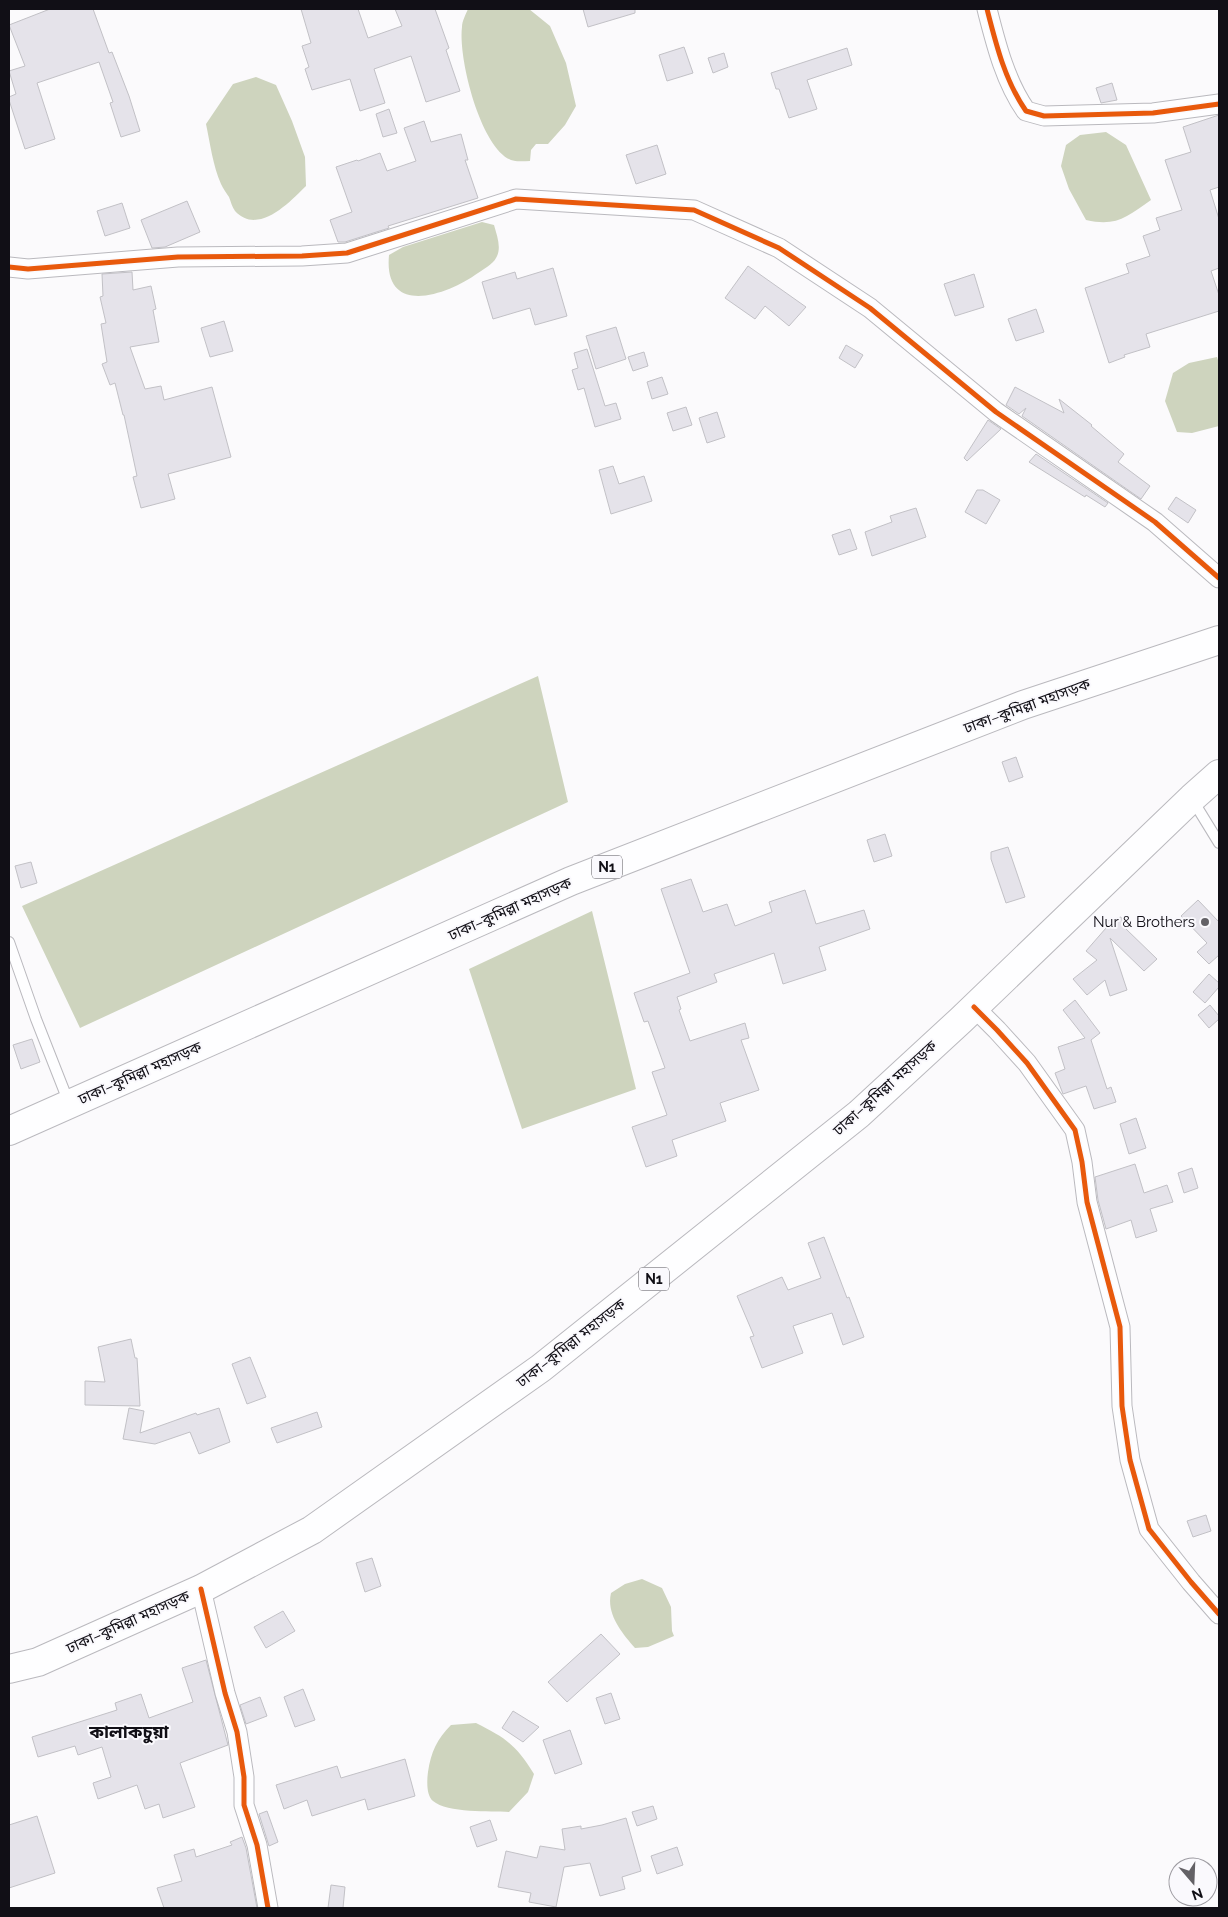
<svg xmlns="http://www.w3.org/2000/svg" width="1228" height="1917" viewBox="0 0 1228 1917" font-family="Raleway,'Noto Sans Bengali',sans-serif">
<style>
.water{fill:#ced4be}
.building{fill:#e5e3ea;stroke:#c2c1c6}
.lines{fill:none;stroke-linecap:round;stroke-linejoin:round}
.lane-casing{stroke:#bab9be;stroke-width:12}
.street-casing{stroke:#bab9be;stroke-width:21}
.highway-casing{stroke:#bab9be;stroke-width:30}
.lane{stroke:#fefeff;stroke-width:10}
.street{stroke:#fefeff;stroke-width:19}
.highway{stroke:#fefeff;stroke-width:28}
.cycleway-casing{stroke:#faf9fd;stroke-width:8}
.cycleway{stroke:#e8590c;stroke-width:5}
.poi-dot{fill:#636166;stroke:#faf9fd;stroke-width:2}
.labels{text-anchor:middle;stroke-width:4;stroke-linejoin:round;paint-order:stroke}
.shield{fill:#faf9fd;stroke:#57555b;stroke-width:1}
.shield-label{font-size:14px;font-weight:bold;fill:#110f16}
.street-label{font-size:15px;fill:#110f16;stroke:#faf9fd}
.poi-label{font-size:15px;fill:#110f16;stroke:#faf9fd;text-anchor:end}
.quarter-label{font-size:18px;font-weight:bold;fill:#110f16;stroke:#faf9fd}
</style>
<rect width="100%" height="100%" fill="#fbfafc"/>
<path class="water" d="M 468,9 L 529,9 L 550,26 L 566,63 L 576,106 L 565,125 L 548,144 L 536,144 L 531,150 L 530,161 C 524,161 516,162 511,160 C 480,147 458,57 462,27 C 462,21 466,14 468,9 Z
M 256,77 L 276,85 L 292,121 L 305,157 L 306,186 C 290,202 258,236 235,211 C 232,207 231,202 229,197 C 226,193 223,188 221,184 C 213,166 210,143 206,124 L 233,84 Z
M 1106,132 L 1126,145 L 1151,200 C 1127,217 1116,227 1086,220 L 1069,189 L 1061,166 L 1066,145 L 1080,135 Z
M 482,222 L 494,225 C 497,236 502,248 496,258 C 493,264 484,269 478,273 C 448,295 383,318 389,255 L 403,247 Z
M 1217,357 L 1219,363 L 1219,426 L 1192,433 L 1177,432 L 1165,401 L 1173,373 L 1189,363 Z
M 538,676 L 568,802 L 80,1028 L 22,906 Z
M 592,911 L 636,1089 L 522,1129 L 469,969 Z
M 642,1579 L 662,1588 L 671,1607 L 672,1631 L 674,1636 L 648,1647 L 635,1648 C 622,1633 606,1614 611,1593 L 625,1584 Z
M 476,1723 C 506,1738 516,1745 534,1774 L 528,1792 L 509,1812 C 491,1811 447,1813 433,1801 C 426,1795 427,1780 428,1772 C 431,1752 437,1739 451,1725 Z"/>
<path class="building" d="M 50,9 L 93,9 L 109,53 L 112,52 L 129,96 L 140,131 L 121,137 L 110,103 L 113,102 L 99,62 L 37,83 L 55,139 L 25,149 L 9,100 L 9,97 L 16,94 L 9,71 L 25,66 L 9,25 Z
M 301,9 L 358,9 L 368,38 L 402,26 L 395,9 L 435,9 L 449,48 L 446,50 L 460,91 L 426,102 L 411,56 L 374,69 L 385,103 L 360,111 L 350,79 L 312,90 L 305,69 L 309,67 L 302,46 L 311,43 Z
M 583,9 L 635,9 L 635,13 L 588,27 Z
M 684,47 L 693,73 L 667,81 L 659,55 Z
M 847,48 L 852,65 L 807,80 L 817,109 L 789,118 L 779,89 L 776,89 L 771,73 Z
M 724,53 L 728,67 L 713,73 L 708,58 Z
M 1112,83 L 1117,100 L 1101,103 L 1096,88 Z
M 389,109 L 397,133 L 383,137 L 376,114 Z
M 1219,115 L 1219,187 L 1210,190 L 1219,219 L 1219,268 L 1211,271 L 1219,295 L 1219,311 L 1146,334 L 1150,347 L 1124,355 L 1125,357 L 1109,363 L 1085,288 L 1129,273 L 1126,264 L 1150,256 L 1143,236 L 1160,230 L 1156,218 L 1182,210 L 1165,160 L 1191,152 L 1183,127 Z
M 424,121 L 431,142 L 461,134 L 468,160 L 465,160 L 478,198 L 388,226 L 389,228 L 345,242 L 338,242 L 330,220 L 352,212 L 336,167 L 357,160 L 358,161 L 380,153 L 387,171 L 416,161 L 404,128 Z
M 657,145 L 666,174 L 636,184 L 626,155 Z
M 187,201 L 200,232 L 165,247 L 152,248 L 141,220 Z
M 122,203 L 130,228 L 105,236 L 97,211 Z
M 748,266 L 806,307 L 789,326 L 765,306 L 755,319 L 725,298 Z
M 553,268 L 567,316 L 535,325 L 530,308 L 493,319 L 482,282 L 515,272 L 517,279 Z
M 132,272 L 133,290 L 151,286 L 156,309 L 153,310 L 159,342 L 130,347 L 145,389 L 161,386 L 164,400 L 212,387 L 231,457 L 168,474 L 175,499 L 141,508 L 133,477 L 137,476 L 124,415 L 123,415 L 115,383 L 110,385 L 102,364 L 107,362 L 101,324 L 106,323 L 100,297 L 103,296 L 102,274 Z
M 974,274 L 984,307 L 955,316 L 944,284 Z
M 1036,309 L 1044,332 L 1016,341 L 1008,319 Z
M 224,321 L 233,351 L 210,357 L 201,328 Z
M 616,327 L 626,359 L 596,369 L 586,336 Z
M 846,345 L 863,355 L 855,368 L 839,358 Z
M 587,349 L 605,406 L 616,403 L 621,419 L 595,427 L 584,388 L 578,390 L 572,370 L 578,368 L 574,353 Z
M 644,352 L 648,366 L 633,371 L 628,357 Z
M 662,377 L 668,394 L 652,399 L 647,382 Z
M 1015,387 L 1064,413 L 1059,399 L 1092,425 L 1091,426 L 1124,454 L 1118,462 L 1150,486 L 1141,499 L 1022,416 L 1026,408 L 1019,414 L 1006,405 Z
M 686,407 L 692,425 L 673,431 L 667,413 Z
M 717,412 L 725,437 L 707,443 L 699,418 Z
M 988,420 L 1001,429 L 967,461 L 964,458 Z
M 1036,454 L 1108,503 L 1105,507 L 1086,495 L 1085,497 L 1029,462 Z
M 613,466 L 619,484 L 644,476 L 652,501 L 611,514 L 599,470 Z
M 977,490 L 983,490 L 1000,500 L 986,524 L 965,512 Z
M 1176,497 L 1196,510 L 1188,523 L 1168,509 Z
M 916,508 L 926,537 L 872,556 L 865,532 L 892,522 L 890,516 Z
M 850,529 L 857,549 L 839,555 L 832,535 Z
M 1016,757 L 1023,777 L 1009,782 L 1002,762 Z
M 885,834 L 892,856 L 874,862 L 867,840 Z
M 1008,847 L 1025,897 L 1006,903 L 991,859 L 991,852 Z
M 31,862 L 37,883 L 21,888 L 15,866 Z
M 691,879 L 703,912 L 727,904 L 735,926 L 772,912 L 769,902 L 805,890 L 816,924 L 864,910 L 870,929 L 819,947 L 826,970 L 783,984 L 774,953 L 714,974 L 717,982 L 677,997 L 681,1009 L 679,1010 L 690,1041 L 745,1023 L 749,1038 L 741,1040 L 759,1090 L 720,1103 L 726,1121 L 672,1140 L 677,1156 L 646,1167 L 632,1127 L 667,1115 L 652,1072 L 665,1068 L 648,1021 L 644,1022 L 634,993 L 690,973 L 661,889 Z
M 1198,900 L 1219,922 L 1219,955 L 1209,964 L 1197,952 L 1207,943 L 1181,916 Z
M 1121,917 L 1125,928 L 1157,959 L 1144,971 L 1110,938 L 1127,990 L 1110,996 L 1105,980 L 1087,995 L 1073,979 L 1097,960 L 1086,951 L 1106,928 L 1104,922 Z
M 1209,974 L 1219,983 L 1219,987 L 1205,1003 L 1193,992 Z
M 1075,1000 L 1100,1033 L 1091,1040 L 1107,1089 L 1111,1087 L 1116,1102 L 1094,1109 L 1086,1086 L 1063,1094 L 1055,1073 L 1065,1069 L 1058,1047 L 1085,1038 L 1063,1010 Z
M 1210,1005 L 1219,1016 L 1219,1019 L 1209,1028 L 1198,1015 Z
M 32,1039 L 40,1062 L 21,1069 L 13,1045 Z
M 1136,1118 L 1146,1148 L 1129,1154 L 1120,1124 Z
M 1135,1164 L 1144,1193 L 1167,1185 L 1173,1202 L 1150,1209 L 1157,1231 L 1136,1238 L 1131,1220 L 1106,1229 L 1098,1200 L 1095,1177 Z
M 1192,1168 L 1198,1188 L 1184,1193 L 1178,1173 Z
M 824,1237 L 847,1298 L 849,1297 L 864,1337 L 843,1345 L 832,1313 L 793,1326 L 803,1353 L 762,1368 L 750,1337 L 754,1336 L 737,1296 L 782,1277 L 788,1290 L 821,1278 L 808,1243 Z
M 131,1339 L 135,1358 L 137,1358 L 140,1406 L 85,1405 L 85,1381 L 105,1382 L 98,1347 Z
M 250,1357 L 266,1397 L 247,1404 L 232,1364 Z
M 129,1408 L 144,1411 L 140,1433 L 196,1413 L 197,1415 L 219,1408 L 230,1442 L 199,1454 L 190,1432 L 155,1444 L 123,1439 Z
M 317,1412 L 322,1427 L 277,1443 L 271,1428 Z
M 1206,1515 L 1211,1531 L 1193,1537 L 1187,1521 Z
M 372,1558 L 381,1586 L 365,1592 L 356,1563 Z
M 283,1611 L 295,1631 L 266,1648 L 254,1627 Z
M 601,1634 L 620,1654 L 567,1702 L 548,1682 Z
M 206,1660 L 228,1745 L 180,1763 L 195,1807 L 163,1818 L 159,1804 L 145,1809 L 137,1785 L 98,1799 L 93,1783 L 111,1777 L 102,1747 L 78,1755 L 75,1746 L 38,1757 L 32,1737 L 117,1710 L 115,1703 L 141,1694 L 149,1718 L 193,1702 L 182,1668 Z
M 303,1689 L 315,1720 L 295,1727 L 284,1697 Z
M 611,1693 L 620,1719 L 605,1724 L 596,1698 Z
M 260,1697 L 267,1716 L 246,1724 L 240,1705 Z
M 513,1711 L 539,1727 L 523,1742 L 502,1728 Z
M 570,1730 L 582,1764 L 555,1774 L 543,1740 Z
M 405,1759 L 415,1796 L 368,1810 L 365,1799 L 312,1816 L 307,1800 L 284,1809 L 276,1785 L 337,1766 L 341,1778 Z
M 653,1806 L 657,1819 L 637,1826 L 632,1812 Z
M 267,1811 L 278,1842 L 269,1846 L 259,1814 Z
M 37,1816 L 55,1873 L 9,1888 L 9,1825 Z
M 626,1818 L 641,1871 L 622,1877 L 625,1889 L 600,1896 L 590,1863 L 564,1867 L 556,1907 L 529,1902 L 531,1893 L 498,1887 L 506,1851 L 537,1858 L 540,1846 L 565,1850 L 562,1829 L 581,1826 L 581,1829 L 602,1825 Z
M 490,1820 L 497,1840 L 477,1847 L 470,1827 Z
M 242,1837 L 246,1848 L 257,1908 L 164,1908 L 157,1888 L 182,1881 L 174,1855 L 194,1849 L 196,1857 L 232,1845 L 230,1842 Z
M 677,1847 L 683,1865 L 657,1874 L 651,1856 Z
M 331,1885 L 345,1887 L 343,1908 L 328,1908 Z"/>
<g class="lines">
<g class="lane-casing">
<path id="lane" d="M 1192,799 L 1219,843
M 9,942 L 36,1019 L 69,1103"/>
</g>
<g class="street-casing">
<path id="street" d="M 987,9 C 996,44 1005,81 1026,111 L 1044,116 L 1153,113 L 1219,104
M 9,267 L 28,269 L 178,257 L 302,256 L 347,253 L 516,199 L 694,210 L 779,248 L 870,308 L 996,412 L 1155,522 L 1219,578
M 974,1007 L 997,1030 L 1027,1063 L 1075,1130 L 1082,1162 L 1087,1202 L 1120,1327 L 1122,1406 L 1130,1460 L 1149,1529 L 1191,1582 L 1219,1614
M 201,1589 L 225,1693 L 237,1732 L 244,1777 L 244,1805 L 257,1845 L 268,1908"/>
</g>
<g class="highway-casing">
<path id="highway" d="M 9,1131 L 571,881 L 1023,705 L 1219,640
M 9,1669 L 38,1662 L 201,1589 L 312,1530 L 541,1368 L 859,1114 L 961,1020 L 1192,798 L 1219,774"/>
</g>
<use href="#lane" class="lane"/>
<use href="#street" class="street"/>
<use href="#highway" class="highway"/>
<g class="cycleway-casing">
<path id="cycleway" d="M 987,9 C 996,44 1005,81 1026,111 L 1044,116 L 1153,113 L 1219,104
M 9,267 L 28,269 L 178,257 L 302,256 L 347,253 L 516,199 L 694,210 L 779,248 L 870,308 L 996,412 L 1155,522 L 1219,578
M 974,1007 L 997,1030 L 1027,1063 L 1075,1130 L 1082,1162 L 1087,1202 L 1120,1327 L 1122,1406 L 1130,1460 L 1149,1529 L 1191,1582 L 1219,1614
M 201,1589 L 225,1693 L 237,1732 L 244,1777 L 244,1805 L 257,1845 L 268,1908"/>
</g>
<use href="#cycleway" class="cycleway"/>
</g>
<circle class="poi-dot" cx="1205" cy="922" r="5"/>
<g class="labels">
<g class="shield">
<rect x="592" y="855.5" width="30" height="23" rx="4"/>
<rect x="639" y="1267.5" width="30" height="23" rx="4"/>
</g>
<g class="shield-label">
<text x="607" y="872">N1</text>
<text x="654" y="1284">N1</text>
</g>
<g class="street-label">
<text transform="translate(1027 706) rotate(-20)" y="5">ঢাকা–কুমিল্লা মহাসড়ক</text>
<text transform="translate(510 909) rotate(-24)" y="5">ঢাকা–কুমিল্লা মহাসড়ক</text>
<text transform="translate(140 1073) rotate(-24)" y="5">ঢাকা–কুমিল্লা মহাসড়ক</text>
<text transform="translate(885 1088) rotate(-42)" y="5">ঢাকা–কুমিল্লা মহাসড়ক</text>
<text transform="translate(571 1343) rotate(-38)" y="5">ঢাকা–কুমিল্লা মহাসড়ক</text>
<text transform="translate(128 1622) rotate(-24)" y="5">ঢাকা–কুমিল্লা মহাসড়ক</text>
</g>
<g class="poi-label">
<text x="1195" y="927">Nur &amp; Brothers</text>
</g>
<g class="quarter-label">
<text x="129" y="1738">কালাকচুয়া</text>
</g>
</g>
<rect width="1228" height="1917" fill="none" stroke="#110f16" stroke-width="20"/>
<g transform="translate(1193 1882) rotate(161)"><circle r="24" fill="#faf9fd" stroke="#9d9ba1"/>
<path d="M0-4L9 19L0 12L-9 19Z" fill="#636166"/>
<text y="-8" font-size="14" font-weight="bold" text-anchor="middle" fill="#110f16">N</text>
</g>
</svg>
